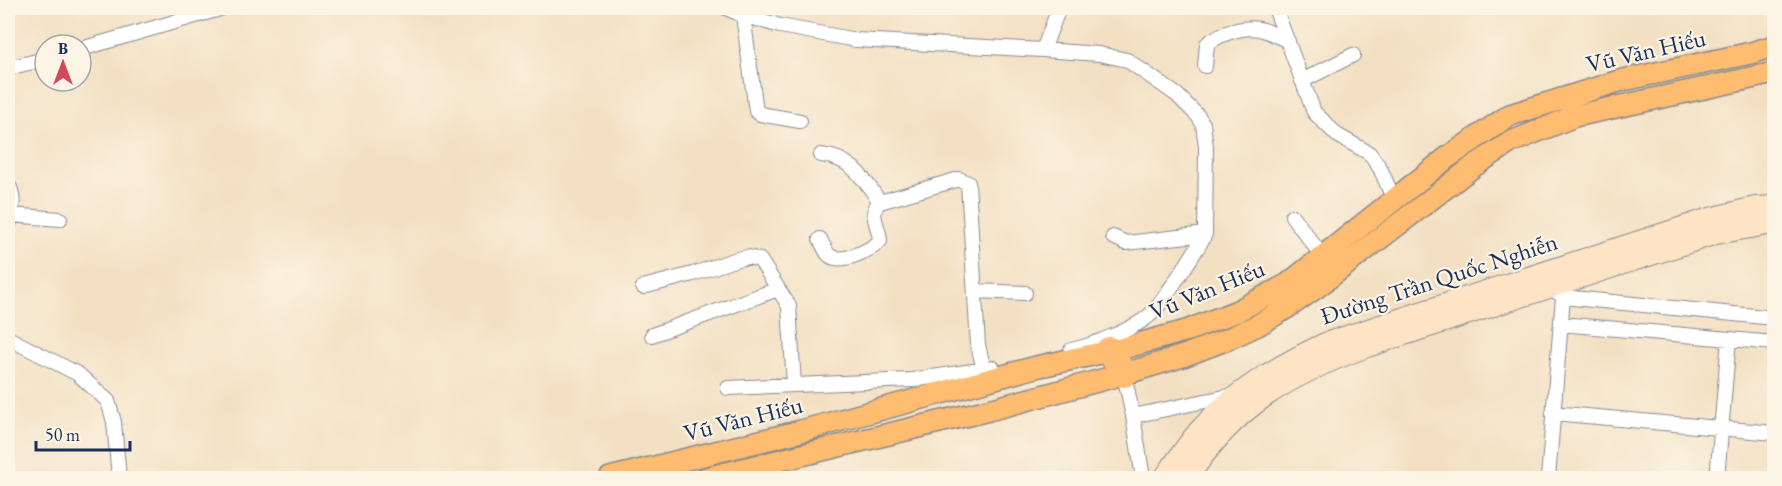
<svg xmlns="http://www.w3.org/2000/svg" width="1782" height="486" viewBox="0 0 1782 486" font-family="'EB Garamond',serif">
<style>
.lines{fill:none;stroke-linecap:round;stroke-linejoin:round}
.street-casing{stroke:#878890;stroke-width:16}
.secondary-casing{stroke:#878890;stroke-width:22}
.primary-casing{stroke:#878890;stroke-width:24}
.highway-casing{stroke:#878890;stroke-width:28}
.street{stroke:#fff;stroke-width:14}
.secondary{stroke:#fee4c5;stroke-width:20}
.primary{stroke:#fdbc6f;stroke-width:21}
.highway{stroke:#fdbc6f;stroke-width:26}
.labels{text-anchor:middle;stroke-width:4.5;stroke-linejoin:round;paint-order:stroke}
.street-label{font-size:24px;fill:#1b2f5e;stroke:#fcf5e5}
</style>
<rect width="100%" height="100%" fill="#fcf5e5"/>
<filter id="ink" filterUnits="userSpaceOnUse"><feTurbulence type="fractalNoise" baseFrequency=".0167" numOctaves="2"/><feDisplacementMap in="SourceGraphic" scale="12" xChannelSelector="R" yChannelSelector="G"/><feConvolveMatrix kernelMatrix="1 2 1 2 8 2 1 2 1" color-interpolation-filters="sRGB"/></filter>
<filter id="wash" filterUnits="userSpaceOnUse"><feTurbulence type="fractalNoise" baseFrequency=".008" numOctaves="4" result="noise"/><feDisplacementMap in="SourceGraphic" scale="24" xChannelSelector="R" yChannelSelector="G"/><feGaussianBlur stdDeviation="1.35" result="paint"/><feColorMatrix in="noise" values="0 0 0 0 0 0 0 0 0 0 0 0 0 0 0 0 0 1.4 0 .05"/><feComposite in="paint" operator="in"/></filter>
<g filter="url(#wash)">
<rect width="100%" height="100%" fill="#f3e0c3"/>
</g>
<g filter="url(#ink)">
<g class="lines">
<g class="street-casing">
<path id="street" d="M 726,8 L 743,15 L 780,26 L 856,40 L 1043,50 L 1099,54 L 1127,60 L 1177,95 L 1198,116 L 1203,124 L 1206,147 L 1205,234 C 1196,252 1184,268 1173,285 C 1166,294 1160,306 1151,314 C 1136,328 1092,346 1071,350
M 1275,8 L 1314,112 L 1337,135 L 1369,153 L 1380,168 L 1394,200
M 743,15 L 756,111 L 760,114 L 800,121
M 81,49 L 223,8
M 1043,50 L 1059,8
M 1205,66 L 1207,44 C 1222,32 1248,24 1266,31 C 1274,34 1281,38 1288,41
M 8,68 L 45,59
M 1302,81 L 1353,55
M 821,155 C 852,158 863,178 880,202
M 8,184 C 16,197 12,213 8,227
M 11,215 L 60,219
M 1292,216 L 1323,257
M 1113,237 L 1126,243 L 1205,234
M 820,239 C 823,244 825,252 830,256 C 842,264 871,250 880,241 C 880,227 867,212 880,202 L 959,179 L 968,183 L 978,345 L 984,370
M 643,287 L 693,274 L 737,259 L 748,257 L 760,260 L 789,306 L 794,385
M 1551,287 L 1563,297 L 1774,318
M 975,291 L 1025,293
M 1561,324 L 1774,343
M 652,335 L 778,289
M 8,338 L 78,374 L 108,401 L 114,422 L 119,478
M 1124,374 L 1133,416 L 1143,478
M 728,388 L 912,380 L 993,368
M 1553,413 L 1774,433
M 1133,416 L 1234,395
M 1548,478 L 1563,297
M 1717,478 L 1729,339"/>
</g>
<g class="secondary-casing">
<path id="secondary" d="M 1164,478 C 1175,462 1186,445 1200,429 C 1235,390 1279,365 1325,343 L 1710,218 L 1755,207 L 1774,206
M 1188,478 C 1235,406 1288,376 1367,347 L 1716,234 L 1774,224"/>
</g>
<g class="primary-casing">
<path id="primary" d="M 610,478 L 801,431 L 1036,367 L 1120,349 L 1189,330 L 1237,311 L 1288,284 L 1448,157 L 1510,115 L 1619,81 L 1751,53 L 1774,46
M 706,478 L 989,410 L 1124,374 L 1183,356 L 1228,339 L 1258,325 L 1285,309 L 1317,287 L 1474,166 L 1511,142 L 1575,116 L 1774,73"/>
</g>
<g class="highway-casing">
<path id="highway" d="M 1109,350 L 1124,374"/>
</g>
<use href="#street" class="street"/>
<use href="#secondary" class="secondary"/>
<use href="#primary" class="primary"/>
<use href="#highway" class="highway"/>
</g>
</g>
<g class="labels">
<g class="street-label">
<text transform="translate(1646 51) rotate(-13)" y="8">Vũ Văn Hiếu</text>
<text transform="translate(1439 279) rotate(-18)" y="8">Đường Trần Quốc Nghiễn</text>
<text transform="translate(1207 290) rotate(-22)" y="8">Vũ Văn Hiếu</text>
<text transform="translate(743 419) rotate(-14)" y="8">Vũ Văn Hiếu</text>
</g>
</g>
<rect width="1782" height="486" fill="none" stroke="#fcf5e5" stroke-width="30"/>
<g transform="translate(63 63)"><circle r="28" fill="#fcf5e5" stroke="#a2a6af" stroke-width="1.5"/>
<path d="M0-4.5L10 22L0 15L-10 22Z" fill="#d1495b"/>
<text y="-9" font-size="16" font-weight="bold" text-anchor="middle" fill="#1b2f5e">B</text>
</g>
<path d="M36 441v9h94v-9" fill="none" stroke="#1b2f5e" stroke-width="3"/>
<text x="45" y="441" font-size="18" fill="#1b2f5e" stroke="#fcf5e5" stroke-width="4.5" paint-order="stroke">50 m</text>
</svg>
